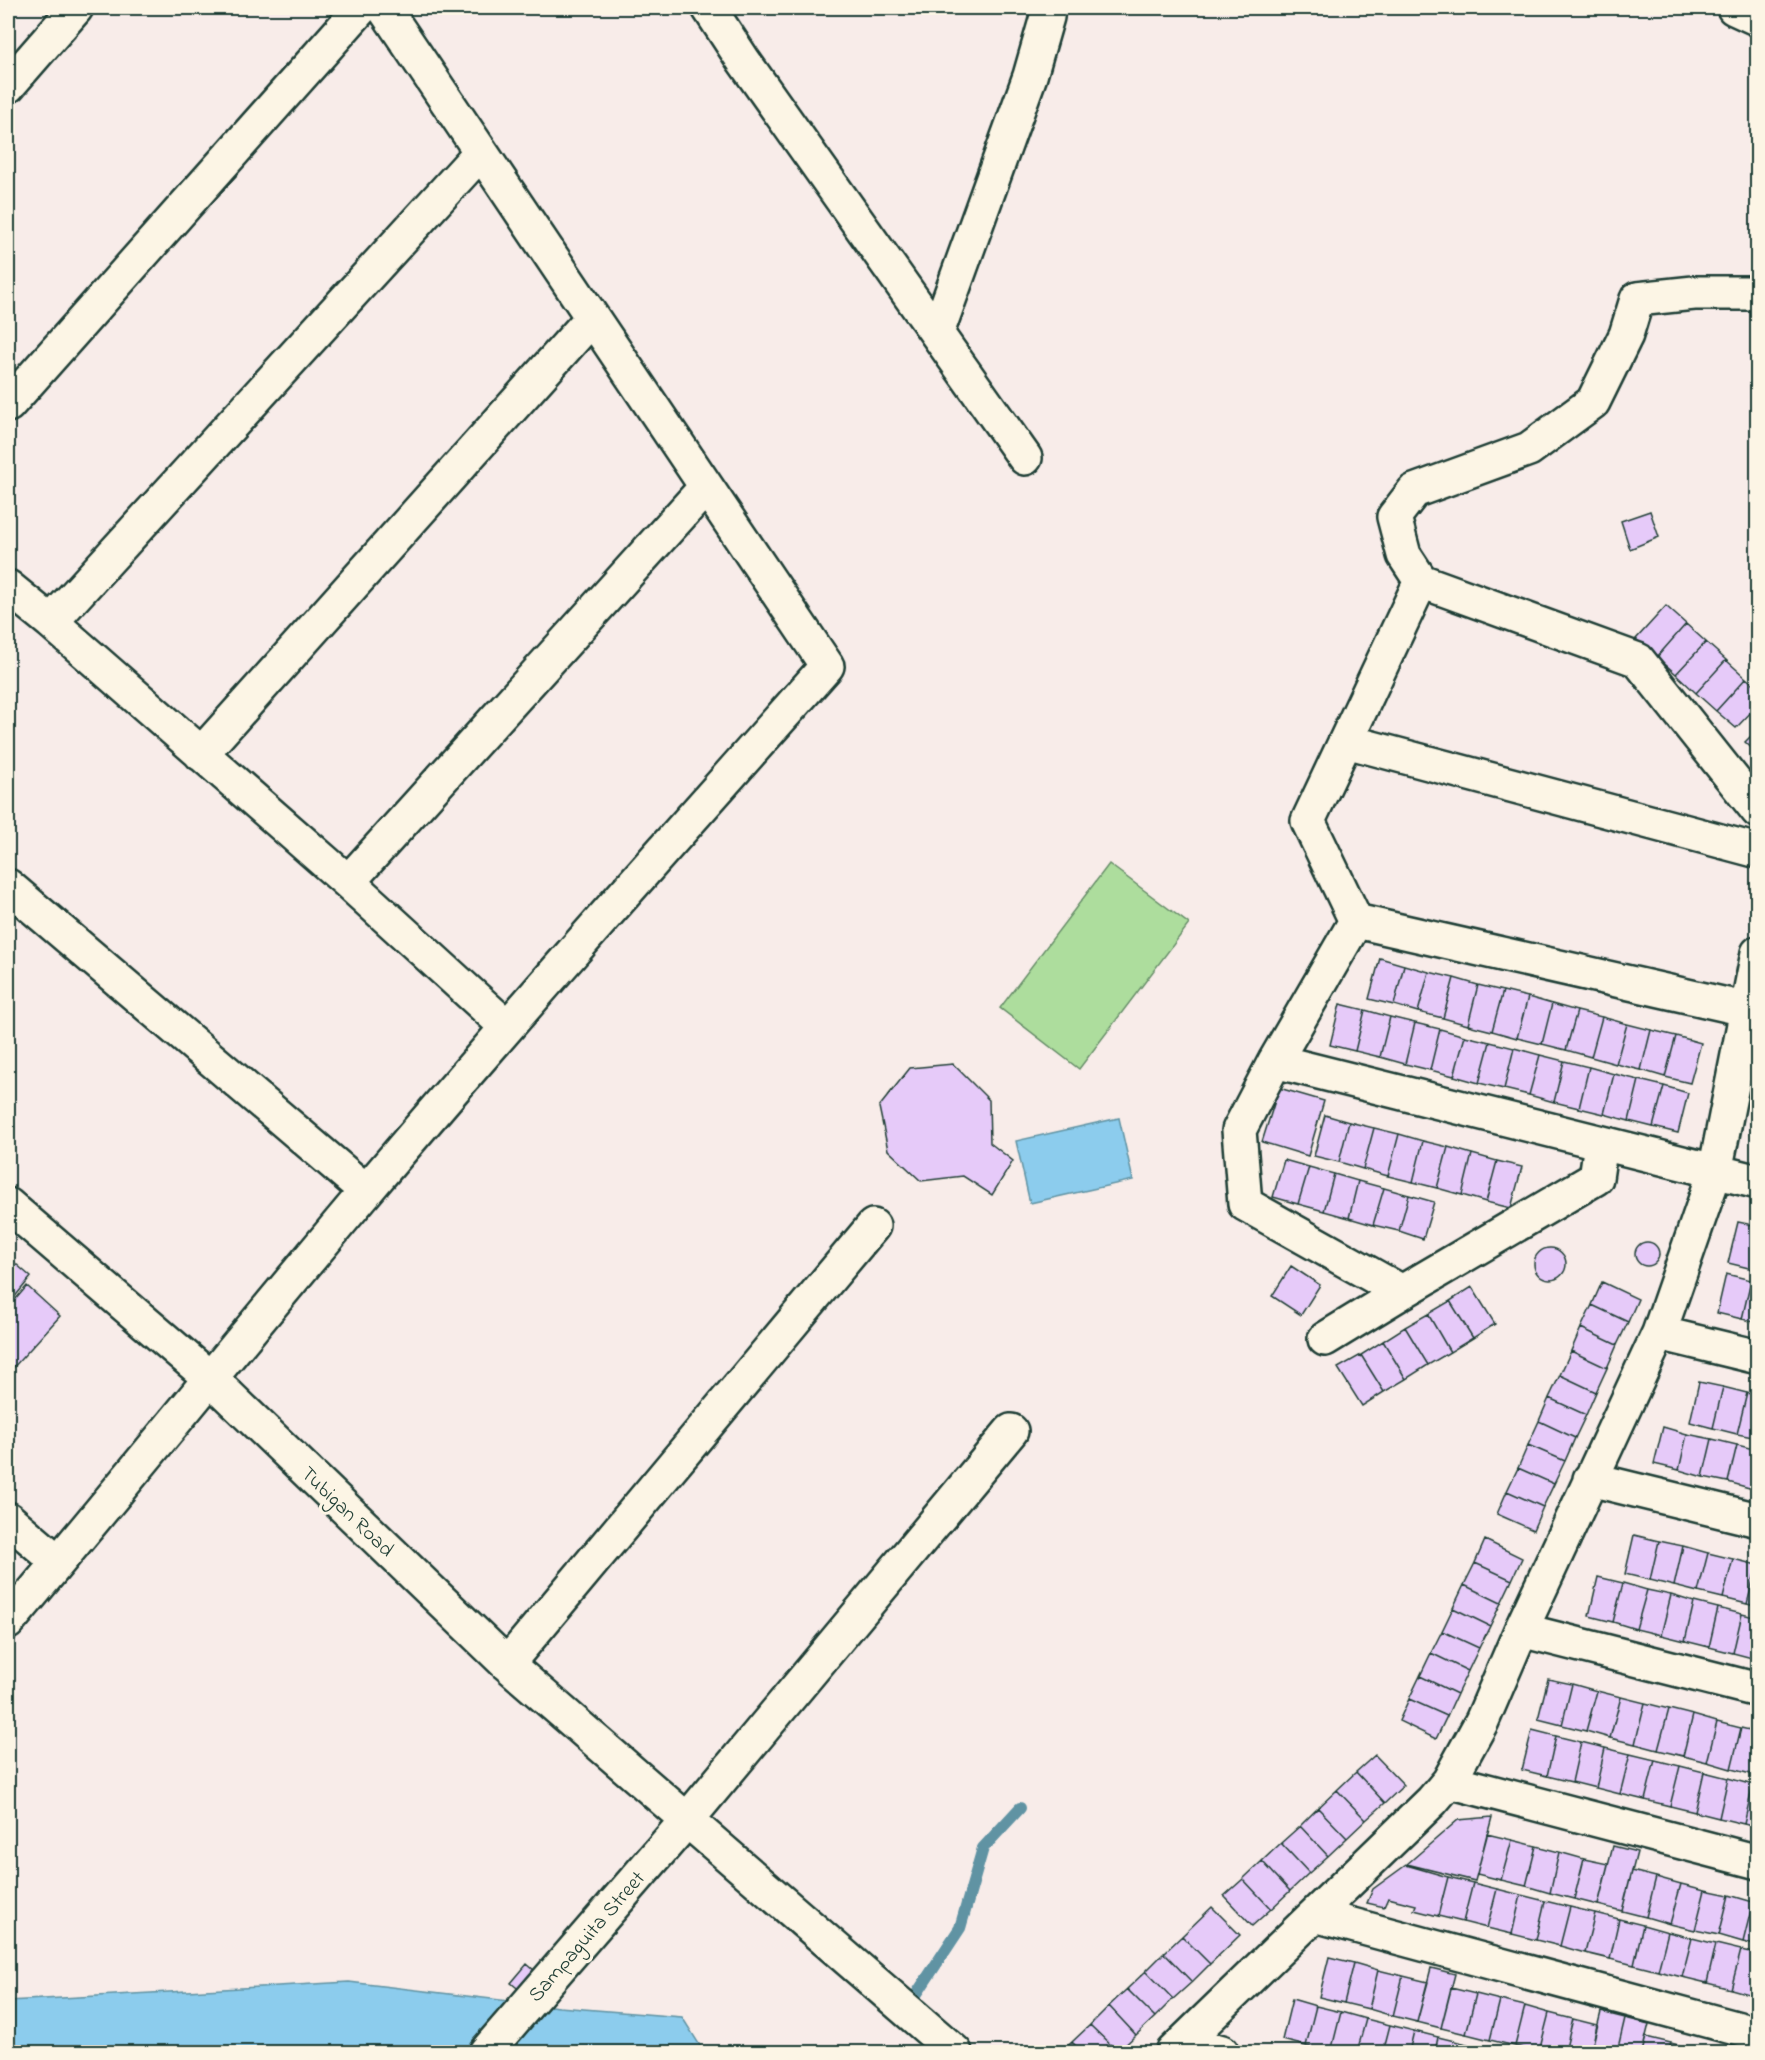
<svg xmlns="http://www.w3.org/2000/svg" width="1765" height="2060" viewBox="0 0 1765 2060" font-family="'Indie Flower',sans-serif">
<style>
.green{fill:#addd9d;stroke:#668d68;stroke-width:1.5}
.water{fill:#8ccced;stroke:#6093a3;stroke-width:1.5}
.lines{fill:none;stroke-linecap:round;stroke-linejoin:round}
.stream{stroke:#6093a3;stroke-width:12}
.building{fill:#e6caf9;stroke:#1f3d34;stroke-width:1.5}
.minor-casing{stroke:#1f3d34;stroke-width:38}
.minor{stroke:#fcf5e5;stroke-width:33}
.labels{text-anchor:middle;stroke-width:6;stroke-linejoin:round;paint-order:stroke}
.street-label{font-size:21px;fill:#1f3d34;stroke:#fcf5e5}
</style>
<rect width="100%" height="100%" fill="#f8ece9"/>
<filter id="ink" filterUnits="userSpaceOnUse"><feTurbulence type="fractalNoise" baseFrequency=".0167" numOctaves="2"/><feDisplacementMap in="SourceGraphic" scale="12" xChannelSelector="R" yChannelSelector="G"/><feConvolveMatrix kernelMatrix="1 2 1 2 8 2 1 2 1" color-interpolation-filters="sRGB"/></filter>
<g filter="url(#ink)">
<path class="green" d="M 1109,864 L 1189,924 L 1079,1069 L 1000,1008 Z"/>
<path class="water" d="M 1119,1118 L 1133,1180 L 1030,1203 L 1016,1141 Z
M 349,1982 L 559,2007 L 682,2017 L 704,2052 L 8,2052 L 8,2001 Z"/>
<g class="lines">
<path class="stream" d="M 910,2004 L 960,1928 L 983,1848 L 1020,1808"/>
</g>
<path class="building" d="M 1650,511 L 1659,537 L 1630,549 L 1621,521 Z
M 1666,606 L 1686,624 L 1657,657 L 1636,639 Z
M 1686,624 L 1706,642 L 1676,674 L 1657,657 Z
M 1706,642 L 1726,660 L 1696,693 L 1676,674 Z
M 1726,660 L 1746,678 L 1716,711 L 1696,693 Z
M 1746,678 L 1758,688 L 1758,705 L 1736,728 L 1716,711 Z
M 1758,729 L 1758,754 L 1745,742 Z
M 1380,958 L 1404,965 L 1394,1005 L 1369,999 Z
M 1404,965 L 1429,972 L 1418,1012 L 1394,1005 Z
M 1429,972 L 1454,978 L 1443,1018 L 1418,1012 Z
M 1454,978 L 1478,985 L 1468,1025 L 1443,1018 Z
M 1478,985 L 1503,991 L 1492,1031 L 1468,1025 Z
M 1503,991 L 1528,997 L 1517,1038 L 1492,1031 Z
M 1528,997 L 1552,1004 L 1542,1044 L 1517,1038 Z
M 1340,1004 L 1365,1010 L 1355,1051 L 1330,1045 Z
M 1552,1004 L 1577,1011 L 1566,1050 L 1542,1044 Z
M 1365,1010 L 1390,1017 L 1380,1057 L 1355,1051 Z
M 1577,1011 L 1602,1017 L 1591,1057 L 1566,1050 Z
M 1390,1017 L 1415,1023 L 1405,1064 L 1380,1057 Z
M 1602,1017 L 1627,1024 L 1616,1064 L 1591,1057 Z
M 1415,1023 L 1440,1029 L 1430,1070 L 1405,1064 Z
M 1627,1024 L 1651,1030 L 1641,1070 L 1616,1064 Z
M 1440,1029 L 1465,1036 L 1454,1076 L 1430,1070 Z
M 1651,1030 L 1676,1036 L 1665,1077 L 1641,1070 Z
M 1465,1036 L 1490,1042 L 1479,1083 L 1454,1076 Z
M 1676,1036 L 1701,1043 L 1690,1083 L 1665,1077 Z
M 1490,1042 L 1514,1048 L 1504,1089 L 1479,1083 Z
M 1514,1048 L 1540,1055 L 1529,1095 L 1504,1089 Z
M 1540,1055 L 1564,1061 L 1554,1102 L 1529,1095 Z
M 1564,1061 L 1589,1067 L 1579,1108 L 1554,1102 Z
M 953,1064 L 989,1100 L 990,1143 L 1013,1161 L 992,1195 L 963,1176 L 921,1181 L 888,1150 L 879,1107 L 910,1068 Z
M 1589,1067 L 1614,1074 L 1604,1114 L 1579,1108 Z
M 1614,1074 L 1639,1080 L 1629,1121 L 1604,1114 Z
M 1639,1080 L 1664,1086 L 1653,1127 L 1629,1121 Z
M 1664,1086 L 1688,1093 L 1678,1133 L 1653,1127 Z
M 1279,1088 L 1324,1101 L 1308,1156 L 1262,1142 Z
M 1325,1115 L 1349,1122 L 1339,1162 L 1314,1156 Z
M 1349,1122 L 1374,1128 L 1363,1169 L 1339,1162 Z
M 1374,1128 L 1399,1134 L 1388,1176 L 1363,1169 Z
M 1399,1134 L 1423,1141 L 1413,1182 L 1388,1176 Z
M 1423,1141 L 1448,1147 L 1437,1188 L 1413,1182 Z
M 1448,1147 L 1472,1154 L 1462,1195 L 1437,1188 Z
M 1472,1154 L 1497,1161 L 1486,1202 L 1462,1195 Z
M 1284,1160 L 1309,1167 L 1298,1204 L 1273,1197 Z
M 1497,1161 L 1522,1167 L 1511,1208 L 1486,1202 Z
M 1309,1167 L 1334,1174 L 1324,1211 L 1298,1204 Z
M 1334,1174 L 1358,1181 L 1349,1218 L 1324,1211 Z
M 1358,1181 L 1384,1188 L 1373,1225 L 1349,1218 Z
M 1384,1188 L 1409,1195 L 1399,1231 L 1373,1225 Z
M 1409,1195 L 1434,1202 L 1423,1239 L 1399,1231 Z
M 1738,1222 L 1758,1226 L 1758,1250 L 1753,1269 L 1728,1263 Z
M1635 1254a12 12 0 1 1 24 0a12 12 0 1 1-24 0Z
M1534 1264a16 16 0 1 1 32 0a16 16 0 1 1-32 0Z
M 8,1257 L 31,1277 L 8,1305 Z
M 1291,1266 L 1320,1285 L 1301,1315 L 1272,1296 Z
M 1726,1274 L 1751,1280 L 1742,1319 L 1717,1313 Z
M 1751,1280 L 1758,1282 L 1758,1323 L 1742,1319 Z
M 1602,1282 L 1638,1299 L 1628,1322 L 1592,1305 Z
M 27,1286 L 60,1316 L 12,1369 L 8,1365 L 8,1308 Z
M 1472,1287 L 1495,1324 L 1473,1338 L 1450,1301 Z
M 1450,1301 L 1473,1338 L 1450,1352 L 1428,1314 Z
M 1592,1305 L 1628,1322 L 1617,1345 L 1581,1328 Z
M 1428,1314 L 1450,1352 L 1428,1365 L 1405,1327 Z
M 1405,1327 L 1428,1365 L 1406,1379 L 1383,1341 Z
M 1581,1328 L 1617,1345 L 1607,1368 L 1571,1351 Z
M 1383,1341 L 1406,1379 L 1384,1392 L 1361,1355 Z
M 1571,1351 L 1607,1368 L 1596,1392 L 1560,1375 Z
M 1361,1355 L 1384,1392 L 1362,1406 L 1338,1368 Z
M 1560,1375 L 1596,1392 L 1586,1415 L 1549,1398 Z
M 1699,1382 L 1723,1387 L 1713,1428 L 1690,1422 Z
M 1723,1387 L 1747,1393 L 1737,1434 L 1713,1428 Z
M 1747,1393 L 1758,1396 L 1758,1438 L 1737,1434 Z
M 1549,1398 L 1586,1415 L 1575,1438 L 1539,1421 Z
M 1539,1421 L 1575,1438 L 1565,1461 L 1528,1445 Z
M 1663,1427 L 1687,1434 L 1679,1470 L 1654,1464 Z
M 1687,1434 L 1712,1439 L 1703,1477 L 1679,1470 Z
M 1712,1439 L 1737,1445 L 1728,1482 L 1703,1477 Z
M 1528,1445 L 1565,1461 L 1554,1484 L 1518,1468 Z
M 1737,1445 L 1758,1450 L 1758,1472 L 1753,1489 L 1728,1482 Z
M 1518,1468 L 1554,1484 L 1543,1507 L 1507,1491 Z
M 1507,1491 L 1543,1507 L 1533,1530 L 1497,1514 Z
M 1634,1535 L 1659,1541 L 1650,1580 L 1625,1574 Z
M 1485,1540 L 1522,1558 L 1512,1580 L 1475,1563 Z
M 1659,1541 L 1683,1546 L 1674,1586 L 1650,1580 Z
M 1683,1546 L 1708,1553 L 1698,1592 L 1674,1586 Z
M 1708,1553 L 1733,1559 L 1723,1598 L 1698,1592 Z
M 1733,1559 L 1757,1565 L 1747,1604 L 1723,1598 Z
M 1475,1563 L 1512,1580 L 1501,1603 L 1464,1585 Z
M 1757,1565 L 1758,1565 L 1758,1607 L 1747,1604 Z
M 1598,1577 L 1623,1583 L 1613,1622 L 1589,1616 Z
M 1623,1583 L 1647,1590 L 1636,1629 L 1613,1622 Z
M 1464,1585 L 1501,1603 L 1490,1626 L 1453,1608 Z
M 1647,1590 L 1671,1595 L 1661,1635 L 1636,1629 Z
M 1671,1595 L 1694,1602 L 1685,1641 L 1661,1635 Z
M 1694,1602 L 1718,1608 L 1709,1647 L 1685,1641 Z
M 1453,1608 L 1490,1626 L 1479,1648 L 1442,1631 Z
M 1718,1608 L 1742,1614 L 1733,1653 L 1709,1647 Z
M 1742,1614 L 1758,1618 L 1756,1659 L 1733,1653 Z
M 1442,1631 L 1479,1648 L 1468,1671 L 1431,1653 Z
M 1431,1653 L 1468,1671 L 1457,1694 L 1420,1676 Z
M 1420,1676 L 1457,1694 L 1447,1716 L 1409,1699 Z
M 1548,1679 L 1572,1684 L 1562,1725 L 1538,1719 Z
M 1572,1684 L 1597,1691 L 1586,1731 L 1562,1725 Z
M 1597,1691 L 1621,1697 L 1610,1738 L 1586,1731 Z
M 1621,1697 L 1645,1703 L 1635,1744 L 1610,1738 Z
M 1409,1699 L 1447,1716 L 1436,1739 L 1399,1721 Z
M 1645,1703 L 1669,1709 L 1658,1750 L 1635,1744 Z
M 1669,1709 L 1693,1715 L 1683,1756 L 1658,1750 Z
M 1693,1715 L 1717,1722 L 1707,1762 L 1683,1756 Z
M 1717,1722 L 1741,1728 L 1731,1769 L 1707,1762 Z
M 1741,1728 L 1758,1732 L 1758,1767 L 1755,1775 L 1731,1769 Z
M 1532,1730 L 1556,1736 L 1547,1776 L 1522,1770 Z
M 1556,1736 L 1581,1742 L 1572,1782 L 1547,1776 Z
M 1581,1742 L 1605,1748 L 1596,1788 L 1572,1782 Z
M 1605,1748 L 1630,1754 L 1620,1794 L 1596,1788 Z
M 1630,1754 L 1655,1760 L 1645,1800 L 1620,1794 Z
M 1375,1755 L 1404,1785 L 1385,1803 L 1356,1772 Z
M 1655,1760 L 1680,1766 L 1670,1806 L 1645,1800 Z
M 1680,1766 L 1704,1772 L 1695,1812 L 1670,1806 Z
M 1356,1772 L 1385,1803 L 1366,1820 L 1337,1790 Z
M 1704,1772 L 1728,1778 L 1719,1818 L 1695,1812 Z
M 1728,1778 L 1753,1785 L 1744,1824 L 1719,1818 Z
M 1753,1785 L 1758,1786 L 1758,1828 L 1744,1824 Z
M 1337,1790 L 1366,1820 L 1347,1838 L 1318,1808 Z
M 1318,1808 L 1347,1838 L 1328,1856 L 1300,1826 Z
M 1492,1817 L 1475,1881 L 1407,1864 L 1458,1820 Z
M 1300,1826 L 1328,1856 L 1309,1873 L 1281,1843 Z
M 1487,1834 L 1512,1840 L 1501,1880 L 1477,1874 Z
M 1512,1840 L 1536,1846 L 1526,1886 L 1501,1880 Z
M 1281,1843 L 1309,1873 L 1290,1891 L 1262,1861 Z
M 1536,1846 L 1559,1852 L 1550,1893 L 1526,1886 Z
M 1613,1846 L 1637,1852 L 1622,1911 L 1598,1905 Z
M 1559,1852 L 1584,1859 L 1574,1899 L 1550,1893 Z
M 1584,1859 L 1608,1864 L 1598,1905 L 1574,1899 Z
M 1262,1861 L 1290,1891 L 1271,1909 L 1243,1879 Z
M 1406,1865 L 1448,1877 L 1438,1916 L 1414,1910 L 1416,1905 L 1388,1898 L 1384,1907 L 1367,1903 L 1373,1889 Z
M 1632,1871 L 1656,1877 L 1646,1917 L 1622,1911 Z
M 1448,1877 L 1473,1883 L 1463,1922 L 1438,1916 Z
M 1656,1877 L 1681,1884 L 1670,1924 L 1646,1917 Z
M 1243,1879 L 1271,1909 L 1252,1926 L 1224,1896 Z
M 1473,1883 L 1497,1889 L 1487,1928 L 1463,1922 Z
M 1681,1884 L 1705,1890 L 1695,1930 L 1670,1924 Z
M 1497,1889 L 1521,1895 L 1512,1934 L 1487,1928 Z
M 1705,1890 L 1729,1895 L 1719,1935 L 1695,1930 Z
M 1521,1895 L 1545,1901 L 1536,1940 L 1512,1934 Z
M 1729,1895 L 1753,1902 L 1743,1942 L 1719,1935 Z
M 1545,1901 L 1570,1907 L 1560,1946 L 1536,1940 Z
M 1753,1902 L 1758,1903 L 1758,1946 L 1743,1942 Z
M 1212,1907 L 1240,1935 L 1210,1964 L 1182,1936 Z
M 1570,1907 L 1595,1913 L 1585,1953 L 1560,1946 Z
M 1595,1913 L 1619,1919 L 1610,1959 L 1585,1953 Z
M 1619,1919 L 1643,1925 L 1634,1965 L 1610,1959 Z
M 1643,1925 L 1668,1932 L 1658,1971 L 1634,1965 Z
M 1668,1932 L 1692,1938 L 1682,1977 L 1658,1971 Z
M 1182,1936 L 1210,1964 L 1192,1982 L 1164,1953 Z
M 1692,1938 L 1716,1944 L 1707,1983 L 1682,1977 Z
M 1716,1944 L 1741,1950 L 1731,1989 L 1707,1983 Z
M 1741,1950 L 1758,1954 L 1756,1996 L 1731,1989 Z
M 1164,1953 L 1192,1982 L 1173,1999 L 1146,1971 Z
M 1329,1957 L 1354,1963 L 1344,2003 L 1319,1997 Z
M 1354,1963 L 1378,1970 L 1369,2009 L 1344,2003 Z
M 527,1964 L 542,1977 L 527,1996 L 511,1983 Z
M 1431,1968 L 1455,1974 L 1441,2028 L 1417,2022 Z
M 1378,1970 L 1403,1976 L 1393,2016 L 1369,2009 Z
M 1146,1971 L 1173,1999 L 1155,2017 L 1127,1989 Z
M 1403,1976 L 1428,1982 L 1417,2022 L 1393,2016 Z
M 1451,1988 L 1476,1994 L 1466,2034 L 1441,2028 Z
M 1127,1989 L 1155,2017 L 1136,2035 L 1109,2006 Z
M 1476,1994 L 1500,2000 L 1490,2040 L 1466,2034 Z
M 1292,1999 L 1316,2006 L 1306,2046 L 1282,2040 Z
M 1500,2000 L 1525,2006 L 1515,2046 L 1490,2040 Z
M 1109,2006 L 1136,2035 L 1118,2052 L 1090,2025 Z
M 1316,2006 L 1341,2012 L 1331,2052 L 1306,2046 Z
M 1525,2006 L 1549,2013 L 1539,2052 L 1515,2046 Z
M 1341,2012 L 1366,2019 L 1357,2052 L 1331,2052 Z
M 1601,2012 L 1625,2018 L 1617,2052 L 1591,2052 Z
M 1549,2013 L 1573,2019 L 1565,2052 L 1539,2052 Z
M 1625,2018 L 1649,2024 L 1642,2052 L 1617,2052 Z
M 1366,2019 L 1390,2025 L 1383,2052 L 1357,2052 Z
M 1573,2019 L 1597,2025 L 1591,2052 L 1565,2052 Z
M 1090,2025 L 1118,2052 L 1082,2052 L 1072,2042 Z
M 1390,2025 L 1414,2031 L 1409,2052 L 1383,2052 Z
M 1414,2031 L 1438,2037 L 1435,2052 L 1409,2052 Z
M 1438,2037 L 1463,2043 L 1461,2052 L 1435,2052 Z
M 1646,2037 L 1671,2043 L 1668,2052 L 1642,2052 Z
M 1072,2042 L 1082,2052 L 1061,2052 Z
M 1463,2043 L 1488,2050 L 1487,2052 L 1461,2052 Z
M 1671,2043 L 1695,2050 L 1694,2052 L 1668,2052 Z"/>
<g class="lines">
<g class="minor-casing">
<path id="minor" d="M 709,8 L 743,60 L 1025,458
M 1734,8 L 1758,19
M 8,86 L 76,8
M 937,333 L 1030,76 L 1047,17 L 1048,8
M 8,405 L 361,8
M 1421,581 L 1404,555 L 1394,517 L 1414,491 L 1529,449 L 1593,402 L 1626,335 L 1637,299 L 1694,293 L 1758,293
M 8,587 L 51,622 L 348,882 L 507,1027
M 51,622 L 481,152
M 1346,741 L 1758,851
M 201,754 L 592,318
M 348,882 L 706,487
M 8,886 L 366,1191
M 1356,921 L 1758,1012
M 1275,1061 L 1758,1182
M 1601,1143 L 1596,1178 L 1402,1292 L 1245,1204 L 1239,1130 L 1275,1061 L 1356,921 L 1308,821 L 1421,581 L 1638,660 L 1758,811
M 8,1205 L 211,1379 L 507,1664 L 955,2052
M 1659,1333 L 1758,1357
M 1325,1339 L 1402,1292
M 1590,1479 L 1758,1520
M 8,1519 L 58,1562
M 8,1622 C 129,1479 247,1332 368,1189 C 518,1012 673,839 827,666 L 384,8
M 1521,1630 L 1758,1690
M 507,1664 L 873,1226
M 1449,1781 L 1758,1862
M 1315,1915 L 1758,2034
M 1185,2042 L 1222,2052
M 486,2052 L 687,1820 L 1011,1431
M 1173,2052 L 1432,1801 L 1449,1781 L 1482,1721 L 1521,1630 L 1659,1333 L 1715,1172 L 1758,953"/>
</g>
<use href="#minor" class="minor"/>
</g>
</g>
<g class="labels">
<g class="street-label">
<text transform="translate(348 1511) rotate(44)" y="7">Tubigan Road</text>
<text transform="translate(586 1936) rotate(-49)" y="7">Sampaguita Street</text>
</g>
</g>
<rect width="1765" height="2060" fill="none" stroke="#fcf5e5" stroke-width="30"/>
<rect x="15" y="15" width="1735" height="2030" fill="none" stroke="#1f3d34" stroke-width="2" filter="url(#ink)"/>
</svg>
